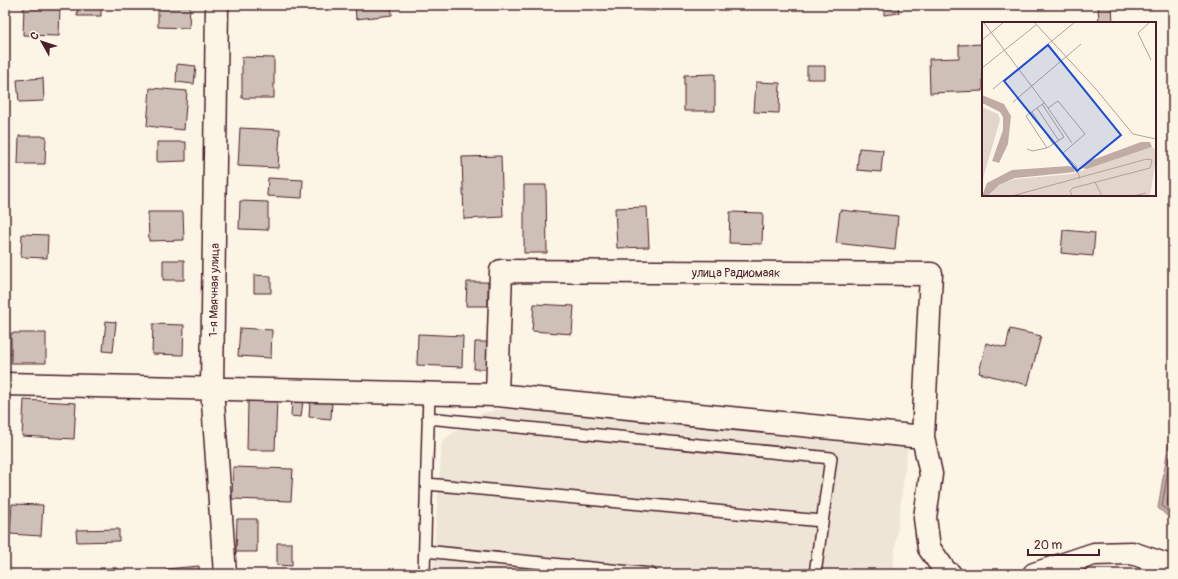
<svg xmlns="http://www.w3.org/2000/svg" width="1178" height="579" viewBox="0 0 1178 579" font-family="Pangolin,sans-serif">
<style>
.built{fill:#eee5d7}
.water{fill:#c0aca5;stroke:#917474}
.lines{fill:none;stroke-linecap:round;stroke-linejoin:round}
.shore{stroke:#79575c;stroke-width:1}
.building{fill:#cfc0b7;stroke:#4a1f2b}
.service-casing{stroke:#4a1f2b;stroke-width:14}
.minor-casing{stroke:#4a1f2b;stroke-width:25}
.service{stroke:#fcf5e5;stroke-width:11}
.minor{stroke:#fcf5e5;stroke-width:22}
.labels{text-anchor:middle;stroke-width:3.5;stroke-linejoin:round;paint-order:stroke}
.street-label{font-size:12px;fill:#4a1f2b;stroke:#fcf5e5}
.inset-road{fill:none;stroke:#b59f9b;stroke-width:1}
.view{fill:#1d4ed8;fill-opacity:0.15;stroke:#1d4ed8;stroke-width:2}
.inset-edge{fill:none;stroke:#4a1f2b;stroke-width:2}
</style>
<rect width="100%" height="100%" fill="#fcf5e5"/>
<filter id="ink" filterUnits="userSpaceOnUse"><feTurbulence type="fractalNoise" baseFrequency=".025" numOctaves="2"/><feDisplacementMap in="SourceGraphic" scale="8" xChannelSelector="R" yChannelSelector="G"/><feConvolveMatrix kernelMatrix="1 2 1 2 8 2 1 2 1" color-interpolation-filters="sRGB"/></filter>
<g filter="url(#ink)">
<path class="built" d="M 542,400 L 908,443 L 892,574 L 432,574 L 442,441 L 479,414 Z"/>
<path class="water" d="M 1173,425 L 1173,521 L 1158,508 L 1170,435 Z"/>
<g class="lines">
<path class="shore" d="M 1173,441 L 1162,506 L 1173,516
M 1173,471 L 1167,504 L 1173,510"/>
</g>
<path class="building" d="M 78,5 L 101,5 L 101,16 L 77,16 Z
M 158,5 L 190,5 L 189,28 L 158,27 Z
M 355,5 L 391,5 L 392,15 L 356,19 Z
M 627,5 L 655,5 L 655,11 L 626,10 Z
M 884,5 L 898,5 L 899,13 L 884,15 Z
M 1098,5 L 1112,5 L 1113,23 L 1099,23 Z
M 24,6 L 60,7 L 59,36 L 23,35 Z
M 983,44 L 983,91 L 930,93 L 929,59 L 959,58 L 959,45 Z
M 242,57 L 274,58 L 274,98 L 242,98 Z
M 177,64 L 196,66 L 194,84 L 176,82 Z
M 807,66 L 825,66 L 825,79 L 807,79 Z
M 715,74 L 715,111 L 684,111 L 684,75 Z
M 43,78 L 44,101 L 19,102 L 17,80 Z
M 756,82 L 780,83 L 779,113 L 754,112 Z
M 150,88 L 187,91 L 184,130 L 147,126 Z
M 240,128 L 280,130 L 278,168 L 238,166 Z
M 19,136 L 46,136 L 45,164 L 18,164 Z
M 157,142 L 186,142 L 186,161 L 157,162 Z
M 859,148 L 883,150 L 881,172 L 857,170 Z
M 501,156 L 503,217 L 464,219 L 462,157 Z
M 268,178 L 303,180 L 302,198 L 267,196 Z
M 524,185 L 546,185 L 547,253 L 524,253 Z
M 240,201 L 268,202 L 268,230 L 239,229 Z
M 647,207 L 649,247 L 617,248 L 615,208 Z
M 840,210 L 898,216 L 895,250 L 836,243 Z
M 148,212 L 183,212 L 184,240 L 149,241 Z
M 730,212 L 763,213 L 762,244 L 729,243 Z
M 1063,230 L 1095,233 L 1093,256 L 1061,253 Z
M 22,234 L 48,235 L 47,258 L 21,257 Z
M 163,260 L 184,260 L 184,280 L 163,280 Z
M 254,275 L 271,276 L 271,293 L 254,293 Z
M 467,282 L 488,282 L 488,306 L 466,306 Z
M 534,304 L 574,306 L 572,334 L 532,331 Z
M 106,321 L 116,322 L 113,352 L 103,351 Z
M 153,324 L 184,325 L 183,355 L 152,354 Z
M 240,328 L 272,330 L 271,358 L 238,356 Z
M 1010,329 L 1041,336 L 1028,385 L 979,373 L 986,343 L 1006,348 Z
M 11,333 L 46,333 L 46,363 L 11,363 Z
M 418,334 L 463,336 L 462,367 L 417,365 Z
M 475,342 L 487,342 L 487,369 L 474,369 Z
M 292,399 L 303,400 L 301,417 L 291,416 Z
M 24,400 L 76,403 L 74,439 L 22,436 Z
M 310,400 L 332,401 L 331,419 L 309,417 Z
M 248,401 L 277,401 L 275,450 L 247,450 Z
M 233,467 L 293,469 L 291,501 L 232,499 Z
M 12,504 L 43,505 L 41,536 L 10,534 Z
M 237,519 L 257,519 L 257,552 L 236,552 Z
M 119,529 L 119,541 L 77,542 L 76,530 Z
M 277,543 L 292,543 L 292,566 L 277,565 Z
M 199,566 L 200,574 L 167,574 L 166,569 Z
M 100,568 L 117,568 L 117,574 L 101,574 Z"/>
<g class="lines">
<g class="service-casing">
<path id="service" d="M 428,418 L 831,458 L 815,574
M 427,484 L 822,521
M 425,551 L 651,574
M 424,574 L 429,393"/>
</g>
<g class="minor-casing">
<path id="minor" d="M 217,5 L 212,388 L 225,574
M 5,384 L 497,395 L 923,437
M 497,395 L 501,271 L 931,274 L 923,437 L 931,474 L 925,518 L 929,548 L 946,572 L 950,574
M 1034,574 L 1094,554 L 1132,553 L 1173,567"/>
</g>
<use href="#service" class="service"/>
<use href="#minor" class="minor"/>
</g>
</g>
<g class="labels">
<g class="street-label">
<text x="736" y="277">улица Радиомаяк</text>
<text transform="translate(214 290) rotate(-89)" y="4">1-я Маячная улица</text>
</g>
</g>
<g transform="translate(982 22)">
<rect width="174" height="174" fill="#fcf5e5"/>
<path d="M 0,85 L 16,92 L 18,98 L 0,160 ZM 170,125 L 174,128 L 174,137 L 168,174 L 7,174 L 17,163 L 33,157 L 90,152 Z" fill="#e2d5ca"/>
<path d="M 0,73 L 22,82 L 29,94 L 26,122 L 17,141 L 10,139 L 21,108 L 21,95 L 18,90 L 0,81 ZM 159,120 L 168,120 L 170,125 L 105,147 L 99,146 L 105,140 ZM 86,144 L 91,145 L 93,150 L 33,156 L 17,163 L 6,174 L 0,174 L 5,161 L 30,148 Z" fill="#c0aca5"/>
<path class="inset-road" d="M 52,0 L 113,66 L 151,112 L 174,117M 168,0 L 156,11 L 169,38M 2,1 L 66,86 L 90,121M 0,18 L 22,0M 0,46 L 54,3M 11,67 L 93,0M 31,80 L 99,22M 60,82 L 82,115 L 65,126M 55,86 L 77,119M 66,86 L 76,79 L 103,112 L 81,131 L 94,144 L 98,157M 50,90 L 71,122M 45,127 L 50,129 L 65,126 L 44,94 L 62,81M 113,160 L 120,174M 30,174 L 165,137 L 170,138 L 168,146 L 91,166 L 88,169 L 90,174M 151,174 L 164,171"/>
<path class="view" d="M 66,23 L 139,113 L 95,149 L 22,59 Z"/>
<rect width="174" height="174" class="inset-edge"/>
</g>
<rect width="1178" height="579" fill="none" stroke="#fcf5e5" stroke-width="20"/>
<rect x="10" y="10" width="1158" height="559" fill="none" stroke="#4a1f2b" stroke-width="1.5" filter="url(#ink)"/>
<g transform="translate(42 42) rotate(309)" stroke="#fcf5e5" stroke-width="3" paint-order="stroke">
<path d="M0-3L7 15L0 10L-7 15Z" fill="#4a1f2b"/>
<text y="-6" font-size="11" font-weight="bold" text-anchor="middle" fill="#4a1f2b">С</text>
</g>
<path d="M1028 549v6h71v-6" fill="none" stroke="#4a1f2b" stroke-width="2"/>
<text x="1034" y="549" font-size="12" fill="#4a1f2b" stroke="#fcf5e5" stroke-width="3" paint-order="stroke">20 m</text>
</svg>
